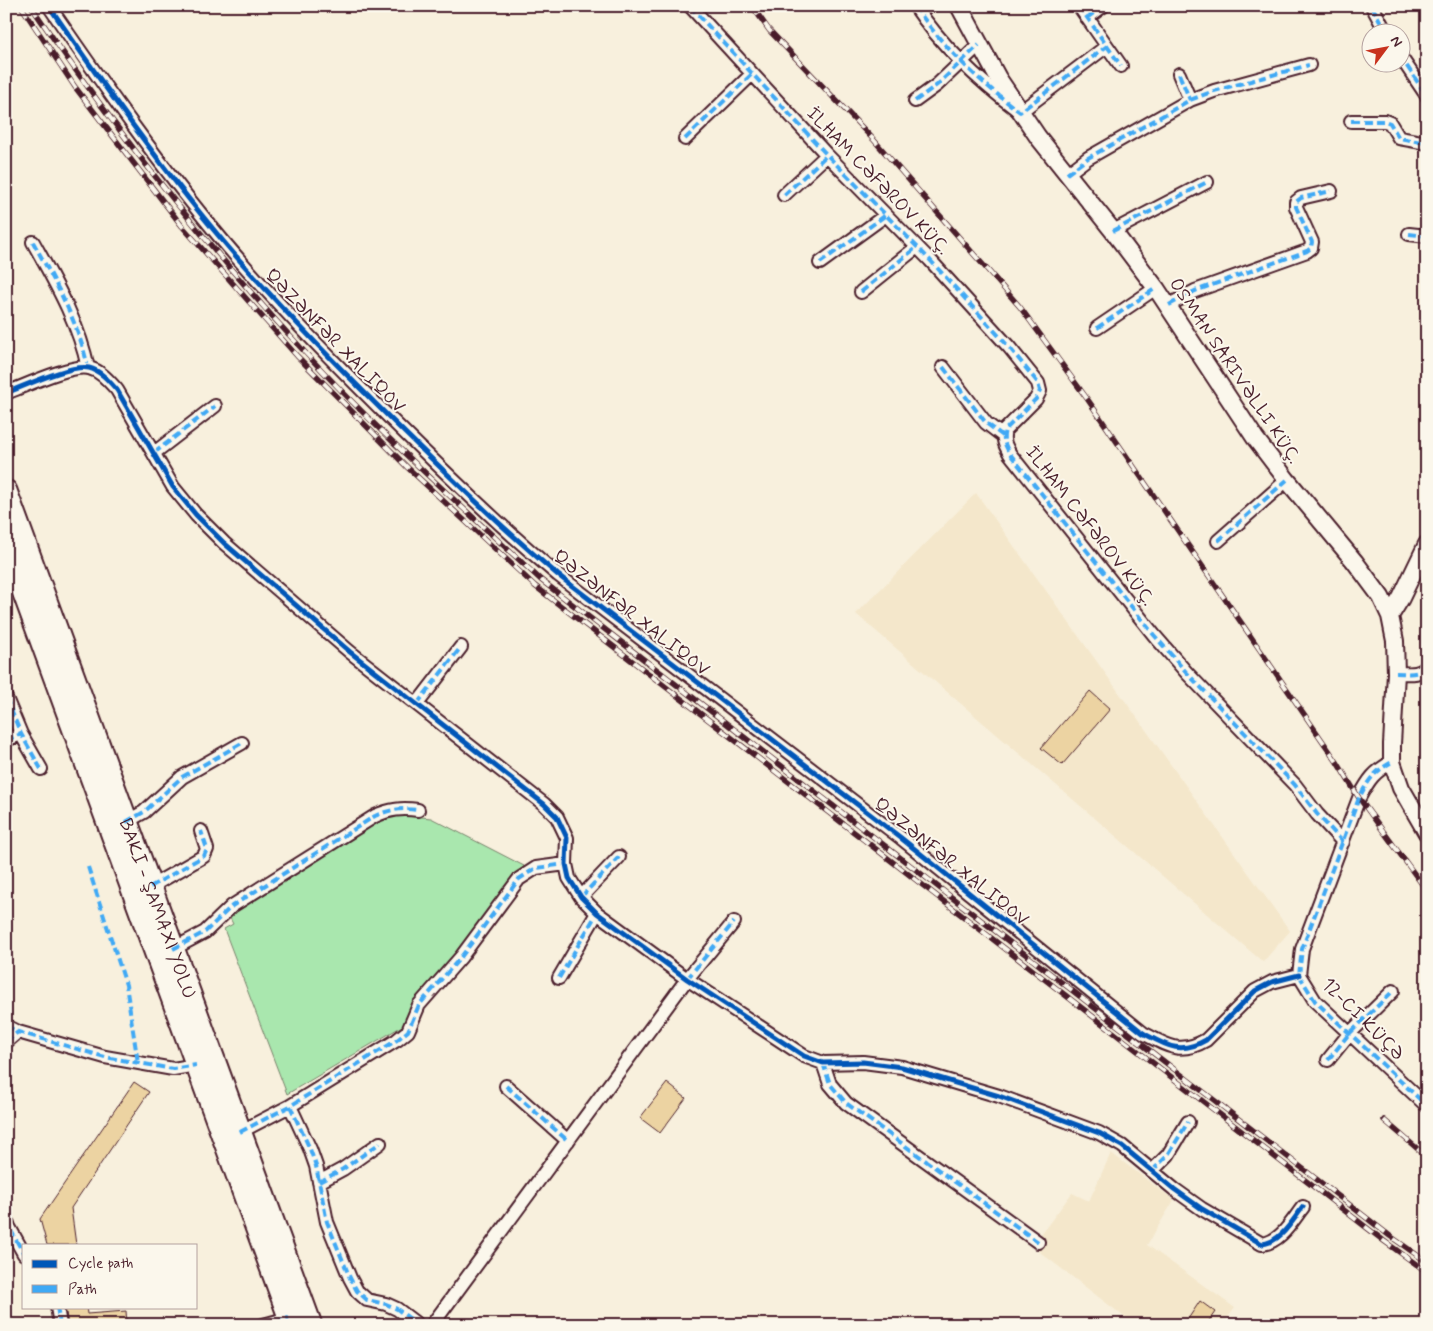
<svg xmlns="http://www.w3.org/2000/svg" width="1433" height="1331" viewBox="0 0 1433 1331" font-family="Mynerve,sans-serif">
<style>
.built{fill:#f4e7cb}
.green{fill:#a9e7ae;stroke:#7a836c}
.building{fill:#ecd3a2;stroke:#4a1f2b}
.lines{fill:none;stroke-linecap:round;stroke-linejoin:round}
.minor-casing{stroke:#4a1f2b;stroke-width:16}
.tertiary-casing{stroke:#4a1f2b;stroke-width:20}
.trunk-casing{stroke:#4a1f2b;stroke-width:25}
.minor{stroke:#fbf7ec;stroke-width:12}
.tertiary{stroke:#fbf7ec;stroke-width:16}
.trunk{stroke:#fbf7ec;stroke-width:21}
.rail-casing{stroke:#4a1f2b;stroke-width:5.5}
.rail{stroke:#fbf7ec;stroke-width:4;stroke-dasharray:11;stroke-linecap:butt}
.quiet{stroke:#3fa9f5;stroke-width:4;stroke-dasharray:8 4;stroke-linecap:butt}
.cycleway-casing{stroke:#fbf7ec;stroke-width:8}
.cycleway{stroke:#0057b8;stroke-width:5}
.labels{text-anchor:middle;stroke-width:4;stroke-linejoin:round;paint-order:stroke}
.street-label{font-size:19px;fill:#4a1f2b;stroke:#fbf7ec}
</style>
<rect width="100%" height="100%" fill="#f8f0dd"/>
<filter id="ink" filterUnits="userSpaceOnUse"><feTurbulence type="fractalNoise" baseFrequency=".02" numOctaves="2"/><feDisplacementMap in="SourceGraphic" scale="10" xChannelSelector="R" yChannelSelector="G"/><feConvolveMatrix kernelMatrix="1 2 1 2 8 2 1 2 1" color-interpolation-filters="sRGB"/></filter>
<g filter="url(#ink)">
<path class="built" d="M 976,493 L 1290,931 L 1263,962 L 856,614 Z
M 1111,1153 L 1174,1200 L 1147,1245 L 1235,1308 L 1222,1325 L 1135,1325 L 1032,1246 L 1072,1193 L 1089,1201 Z"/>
<path class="green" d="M 393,814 L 431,818 L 524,866 L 490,911 L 416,999 L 404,1025 L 287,1094 L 224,929 L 233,924 L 228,914 L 378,820 Z"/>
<path class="building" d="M 1090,691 L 1110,709 L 1062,765 L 1041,748 Z
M 134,1082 L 149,1092 L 71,1208 L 76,1245 L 47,1245 L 40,1219 Z
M 667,1083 L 686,1098 L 660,1133 L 640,1118 Z
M 1200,1301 L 1215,1312 L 1206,1325 L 1184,1325 Z
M 65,1307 L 86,1307 L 87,1314 L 126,1311 L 127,1325 L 68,1325 Z"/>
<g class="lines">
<g class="minor-casing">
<path id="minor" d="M 49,6 C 104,86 161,167 223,241 C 278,306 337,366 397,425 C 450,477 502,528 558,575 L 901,838 L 1143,1033 C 1167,1046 1180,1055 1206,1040 L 1255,991 L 1272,982 L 1299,975
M 690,6 L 827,155 L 930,260 L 1009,347 L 1038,383 L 1040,391 L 1036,399 L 1005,430 C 1002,440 1005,445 1010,454 L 1154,635 L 1187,673 L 1295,785 L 1317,814 L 1343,842
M 915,6 C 943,48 980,82 1020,112 L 1107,46
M 1079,6 L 1121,66
M 1372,6 L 1386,32
M 1087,18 L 1103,6
M 1400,56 L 1427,96
M 1179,74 L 1190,100
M 915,101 L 937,85 L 979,45
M 1351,121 L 1385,121 L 1390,123 L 1399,138 L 1427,143
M 685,139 L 752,74
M 1067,174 L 1088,158 L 1190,100 L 1214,91 L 1309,65
M 784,195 L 827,155
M 1113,231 L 1207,182
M 1409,234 L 1427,236
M 33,242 C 55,282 79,323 88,368
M 820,263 L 886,215
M 861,292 L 917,247
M 1169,305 L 1195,291 L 1307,251 L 1311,248 L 1312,242 L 1296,207 L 1296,202 L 1301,198 L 1331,191
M 1097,328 L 1156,288
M 943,367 L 986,423 L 1003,436
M 6,393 C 25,386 71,364 89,368 C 101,371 109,381 117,390 L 173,487 L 196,515 L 224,543 L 350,652 L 544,804 L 557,817 L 567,838 L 566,864 L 569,878 L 581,897 L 597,913 L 687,979 L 804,1056 L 823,1063 L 863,1062 L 902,1067 L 999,1096 L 1099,1133 L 1122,1146 L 1174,1189 L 1202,1209 L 1262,1244 C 1281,1242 1292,1221 1303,1207
M 154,453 L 215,406
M 1218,541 L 1287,480
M 1396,673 C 1408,673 1419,676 1427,666
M 6,698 L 21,734 L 41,769
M 417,704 L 461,647
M 6,740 L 21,734
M 126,822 L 144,812 L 182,777 L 242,743
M 150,887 L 204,856 L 207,849 L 201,831
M 581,897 L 619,857
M 173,949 L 205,932 L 232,906 L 375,816 C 390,809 402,808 418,810
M 1299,975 L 1302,949 L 1359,798 C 1369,779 1374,772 1392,762
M 1299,975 L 1315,1001 L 1427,1106
M 559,978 L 597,913
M 6,1026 L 18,1032 L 105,1057 L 173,1069 L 196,1065
M 6,1042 L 18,1032
M 1328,1060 L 1349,1034 L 1393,991
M 823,1063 L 830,1084 L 846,1103 L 1038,1242
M 506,1086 L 568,1141
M 290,1106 L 310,1149 L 316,1166 L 327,1222 L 350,1278 L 357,1291 L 367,1300 L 386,1304 L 397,1309 L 418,1325
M 240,1132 L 290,1106 L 397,1040 L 408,1031 L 419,1005 L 461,957 L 519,879 L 536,868 L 566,864
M 1152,1171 L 1168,1155 L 1188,1122
M 319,1182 L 343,1169 L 380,1143
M 6,1218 L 9,1227 L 24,1254
M 57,1307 L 60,1325
M 263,1325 L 289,1318
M 432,1325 L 687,979 L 734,922"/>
</g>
<g class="tertiary-casing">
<path id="tertiary" d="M 959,6 L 998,78 L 1038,137 L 1113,231 L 1156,288 L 1255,438 L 1287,480 L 1355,562 L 1381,597 L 1390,616 L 1395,641 L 1396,673 L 1392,744 L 1392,762 L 1401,788 L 1427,833
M 1390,616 L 1401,598 L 1427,544"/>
</g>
<g class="trunk-casing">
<g id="trunk">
<path id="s1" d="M 6,491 L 311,1325"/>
<path d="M 6,545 L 292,1325"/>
</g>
</g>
<use href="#minor" class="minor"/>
<use href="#tertiary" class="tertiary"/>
<use href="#trunk" class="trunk"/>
<g class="rail-casing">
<path id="rail" d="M 21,6 L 75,87 L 182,226 L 297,356 L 408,468 L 535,586 L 1384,1241 L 1427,1272
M 31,6 C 113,127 203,242 302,349 C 377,431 460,505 541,580 L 1390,1236 L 1427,1262
M 752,6 L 769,30 L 873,139 L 1020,307 L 1088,400 L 1337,762 L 1359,798 L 1427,891
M 1384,1120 L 1427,1157"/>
</g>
<use href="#rail" class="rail"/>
<path class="quiet" d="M 690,6 L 827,155 L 930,260 L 1009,347 L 1038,383 L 1040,391 L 1036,399 L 1005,430 C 1002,440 1005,445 1010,454 L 1154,635 L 1187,673 L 1295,785 L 1317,814 L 1343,842
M 915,6 C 943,48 980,82 1020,112 L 1107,46
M 1079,6 L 1121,66
M 1372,6 L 1386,32
M 1087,18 L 1103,6
M 1400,56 L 1427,96
M 1179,74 L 1190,100
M 915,101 L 937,85 L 979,45
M 1351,121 L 1385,121 L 1390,123 L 1399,138 L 1427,143
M 685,139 L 752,74
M 1067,174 L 1088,158 L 1190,100 L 1214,91 L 1309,65
M 784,195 L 827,155
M 1113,231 L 1207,182
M 1409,234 L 1427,236
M 33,242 C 55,282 79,323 88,368
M 820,263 L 886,215
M 861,292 L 917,247
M 1169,305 L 1195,291 L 1307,251 L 1311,248 L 1312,242 L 1296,207 L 1296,202 L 1301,198 L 1331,191
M 1097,328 L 1156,288
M 943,367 L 986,423 L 1003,436
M 154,453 L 215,406
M 1218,541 L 1287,480
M 1396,673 C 1408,673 1419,676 1427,666
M 6,698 L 21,734 L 41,769
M 417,704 L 461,647
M 6,740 L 21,734
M 126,822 L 144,812 L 182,777 L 242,743
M 88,867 L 126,985 L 138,1063
M 150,887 L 204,856 L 207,849 L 201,831
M 581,897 L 619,857
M 173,949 L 205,932 L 232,906 L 375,816 C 390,809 402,808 418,810
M 1299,975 L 1302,949 L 1359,798 C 1369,779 1374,772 1392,762
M 1299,975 L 1315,1001 L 1427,1106
M 559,978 L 597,913
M 687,979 L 734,922
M 6,1026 L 18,1032 L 105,1057 L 173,1069 L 196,1065
M 6,1042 L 18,1032
M 1328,1060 L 1349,1034 L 1393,991
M 823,1063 L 830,1084 L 846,1103 L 1038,1242
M 506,1086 L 568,1141
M 290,1106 L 310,1149 L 316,1166 L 327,1222 L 350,1278 L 357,1291 L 367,1300 L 386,1304 L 397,1309 L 418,1325
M 240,1132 L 290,1106 L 397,1040 L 408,1031 L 419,1005 L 461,957 L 519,879 L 536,868 L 566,864
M 1152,1171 L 1168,1155 L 1188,1122
M 319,1182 L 343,1169 L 380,1143
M 6,1218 L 9,1227 L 24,1254
M 57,1307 L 60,1325
M 263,1325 L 289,1318"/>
<g class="cycleway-casing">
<path id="cycleway" d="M 49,6 C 104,86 161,167 223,241 C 278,306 337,366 397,425 C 450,477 502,528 558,575 L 901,838 L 1143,1033 C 1167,1046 1180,1055 1206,1040 L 1255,991 L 1272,982 L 1299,975
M 6,393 C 25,386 71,364 89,368 C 101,371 109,381 117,390 L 173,487 L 196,515 L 224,543 L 350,652 L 544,804 L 557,817 L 567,838 L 566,864 L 569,878 L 581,897 L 597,913 L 687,979 L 804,1056 L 823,1063 L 863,1062 L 902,1067 L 999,1096 L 1099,1133 L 1122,1146 L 1174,1189 L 1202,1209 L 1262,1244 C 1281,1242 1292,1221 1303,1207"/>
</g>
<use href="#cycleway" class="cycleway"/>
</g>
</g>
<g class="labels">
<g class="street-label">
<text transform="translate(879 180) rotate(46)" y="7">İLHAM CƏFƏROV KÜÇ.</text>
<text transform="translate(336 340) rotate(46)" y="7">QƏZƏNFƏR XALIQOV</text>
<text transform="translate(1236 370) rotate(56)" y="7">OSMAN SARIVƏLLI KÜÇ.</text>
<text transform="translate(1091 525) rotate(52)" y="7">İLHAM CƏFƏROV KÜÇ.</text>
<text transform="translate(632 612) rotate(38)" y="7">QƏZƏNFƏR XALIQOV</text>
<text transform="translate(952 861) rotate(39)" y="7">QƏZƏNFƏR XALIQOV</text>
<text dy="7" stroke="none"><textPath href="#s1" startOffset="444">BAKI - ŞAMAXI YOLU</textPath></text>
<text transform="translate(1364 1018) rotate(45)" y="7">12-CI KÜÇƏ</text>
</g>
</g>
<rect width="1433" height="1331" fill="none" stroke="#fbf7ec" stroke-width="25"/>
<rect x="12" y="12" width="1408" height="1306" fill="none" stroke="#4a1f2b" stroke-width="2" filter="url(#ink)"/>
<rect x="22" y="1244" width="175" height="65" fill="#fbf7ec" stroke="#b4a19f"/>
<rect x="32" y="1260" width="25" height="8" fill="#0057b8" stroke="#b4a19f"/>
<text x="68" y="1268" font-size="15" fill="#4a1f2b">Cycle path</text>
<rect x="32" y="1285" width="25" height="8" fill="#3fa9f5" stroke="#b4a19f"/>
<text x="68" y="1294" font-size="15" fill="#4a1f2b">Path</text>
<g transform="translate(1386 48) rotate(58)"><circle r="24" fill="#fbf7ec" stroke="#b4a19f"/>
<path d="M0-4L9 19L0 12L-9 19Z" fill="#c8321e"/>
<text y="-8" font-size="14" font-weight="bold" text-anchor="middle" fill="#4a1f2b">N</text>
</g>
</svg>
